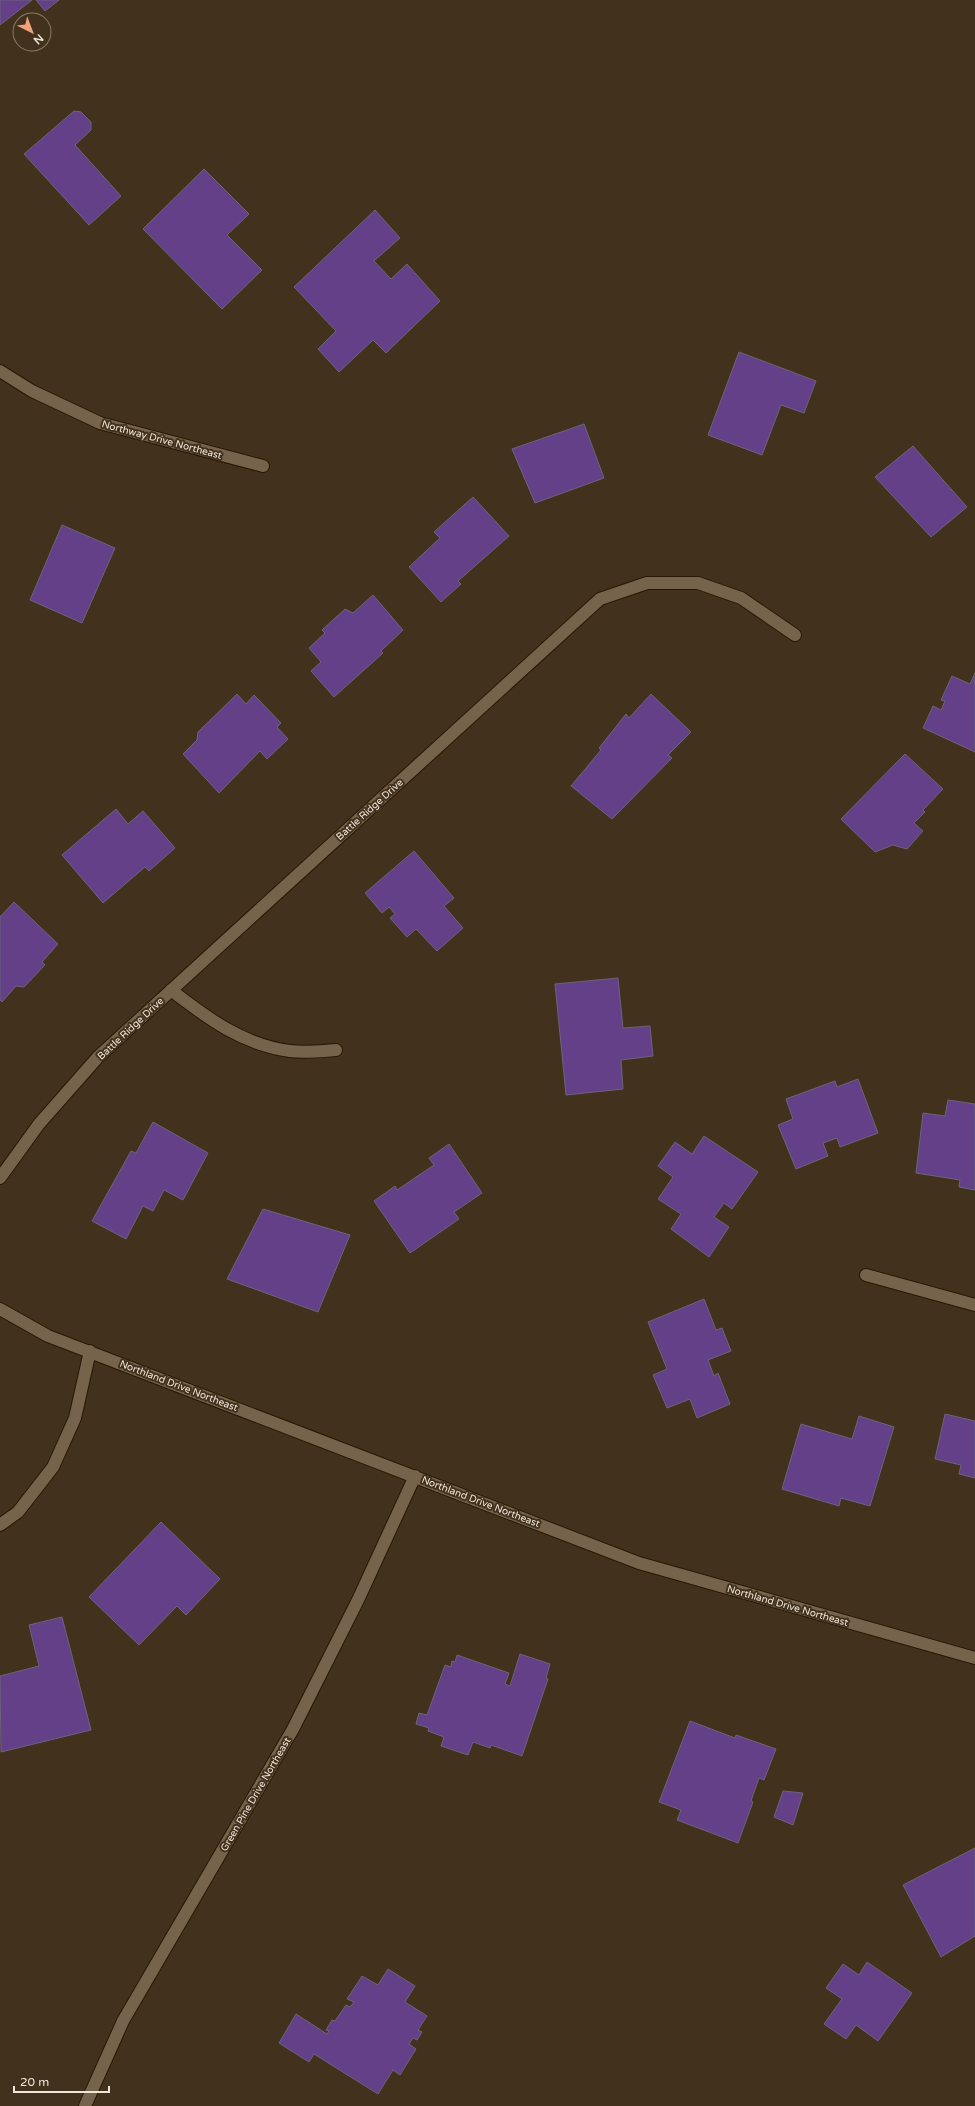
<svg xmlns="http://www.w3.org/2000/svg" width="975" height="2106" viewBox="0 0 975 2106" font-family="'Varela Round',sans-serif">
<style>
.building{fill:#634087;stroke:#6e637c}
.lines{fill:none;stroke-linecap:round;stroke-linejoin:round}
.minor-casing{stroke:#281804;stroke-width:14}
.minor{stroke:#76634c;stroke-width:12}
.labels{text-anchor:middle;stroke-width:4;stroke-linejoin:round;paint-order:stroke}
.street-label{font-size:10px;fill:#f0e5d8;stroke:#42311c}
</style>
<rect width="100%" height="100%" fill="#42311c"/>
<path class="building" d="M 0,0 L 32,0 L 0,25 Z
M 36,0 L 59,0 L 45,11 Z
M 74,111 L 81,112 L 91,122 L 91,130 L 75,145 L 121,196 L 89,225 L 24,154 Z
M 204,169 L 249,214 L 227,235 L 262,270 L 222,309 L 143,229 Z
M 375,210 L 400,238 L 374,261 L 391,279 L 407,264 L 440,301 L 386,353 L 373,340 L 339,372 L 318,349 L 336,331 L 294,287 Z
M 739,352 L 816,381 L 804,413 L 781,405 L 762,455 L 708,435 Z
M 584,424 L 604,478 L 535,503 L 512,449 Z
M 913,446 L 967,507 L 931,537 L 875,477 Z
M 473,497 L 509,536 L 458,581 L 461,584 L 441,602 L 409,567 L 440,538 L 434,532 Z
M 62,525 L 115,548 L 82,623 L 30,600 Z
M 373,595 L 403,630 L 381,651 L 383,653 L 334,697 L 311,671 L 321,662 L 309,648 L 325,633 L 322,630 L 345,609 L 353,613 Z
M 975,673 L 975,752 L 923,728 L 933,706 L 941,710 L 945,701 L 941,700 L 952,676 L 970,684 Z
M 237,694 L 246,704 L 254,695 L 281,723 L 277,727 L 288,739 L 267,759 L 260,751 L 219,793 L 183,754 L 197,740 L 198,732 Z
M 651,694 L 691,732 L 668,755 L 672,758 L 612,819 L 571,786 L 601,750 L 599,748 L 626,714 L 629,718 Z
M 905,754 L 943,789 L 923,810 L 925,812 L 914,823 L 923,831 L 907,849 L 893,845 L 875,852 L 841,819 Z
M 116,809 L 128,824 L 143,811 L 175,848 L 149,871 L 145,867 L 103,903 L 62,855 Z
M 414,851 L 454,898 L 444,906 L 463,928 L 437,951 L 416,929 L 407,937 L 390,918 L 395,914 L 389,907 L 382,913 L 365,893 Z
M 14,902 L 58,944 L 42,962 L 45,965 L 24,987 L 16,986 L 2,1002 L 0,1000 L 0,917 Z
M 618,978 L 623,1028 L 650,1026 L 653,1056 L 621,1060 L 623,1089 L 566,1095 L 555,984 Z
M 858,1079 L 878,1133 L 840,1147 L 837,1138 L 823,1143 L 828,1156 L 796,1169 L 778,1125 L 793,1119 L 786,1099 L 835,1081 L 837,1087 Z
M 948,1100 L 975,1104 L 975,1190 L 959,1187 L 960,1180 L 916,1173 L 923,1113 L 945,1116 Z
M 153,1122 L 208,1153 L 183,1200 L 164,1190 L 153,1211 L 143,1206 L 126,1239 L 92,1221 L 131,1151 L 136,1153 Z
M 704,1136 L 758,1172 L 732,1209 L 724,1203 L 714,1217 L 729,1227 L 709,1257 L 671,1229 L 681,1214 L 658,1199 L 673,1177 L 658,1166 L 675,1142 L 692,1154 Z
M 449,1144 L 482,1193 L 454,1212 L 459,1219 L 410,1253 L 374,1201 L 395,1186 L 397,1190 L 434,1165 L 429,1158 Z
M 263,1209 L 350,1235 L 318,1312 L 227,1279 Z
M 704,1299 L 716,1330 L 722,1328 L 731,1351 L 708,1360 L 714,1376 L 718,1373 L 730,1404 L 697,1418 L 690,1399 L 667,1408 L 653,1375 L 667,1369 L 648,1322 Z
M 945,1414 L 975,1421 L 975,1478 L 959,1474 L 961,1465 L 935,1459 Z
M 859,1416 L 894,1427 L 870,1506 L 841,1498 L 839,1506 L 782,1489 L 801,1424 L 852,1439 Z
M 161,1522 L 220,1579 L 186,1615 L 177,1606 L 139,1645 L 89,1597 Z
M 62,1617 L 91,1730 L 1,1752 L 0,1676 L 39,1666 L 29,1625 Z
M 520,1654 L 550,1664 L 546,1678 L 548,1679 L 522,1756 L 491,1745 L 490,1748 L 473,1742 L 468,1755 L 441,1746 L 444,1737 L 428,1731 L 429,1728 L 416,1724 L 419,1713 L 427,1715 L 445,1665 L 451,1667 L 452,1661 L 455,1662 L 457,1655 L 509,1673 L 505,1684 L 510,1686 Z
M 690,1721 L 735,1738 L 736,1735 L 776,1749 L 764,1780 L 759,1778 L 751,1801 L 753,1802 L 738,1843 L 677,1820 L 681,1810 L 659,1802 Z
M 783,1791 L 803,1793 L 793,1825 L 774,1817 Z
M 975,1848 L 975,1936 L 941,1957 L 903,1885 Z
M 867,1962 L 912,1993 L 878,2041 L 856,2025 L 846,2039 L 824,2024 L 842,1999 L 826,1988 L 843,1964 L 859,1975 Z
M 388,1969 L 415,1986 L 405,2002 L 427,2016 L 418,2030 L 422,2032 L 417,2040 L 413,2038 L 409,2044 L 416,2049 L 400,2075 L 393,2070 L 378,2094 L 314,2054 L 309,2062 L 279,2043 L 296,2014 L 327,2034 L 329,2031 L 326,2030 L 332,2020 L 335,2021 L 346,2005 L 350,2007 L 354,2002 L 347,1999 L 362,1976 L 378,1985 Z"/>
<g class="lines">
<g class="minor-casing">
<path id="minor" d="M 0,371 L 32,391 L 100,423 L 263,466
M 171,990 C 207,1018 243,1045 290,1051 C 305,1053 321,1051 336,1050
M 0,1178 L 39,1124 L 98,1057 L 600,599 L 647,583 L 698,583 L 741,598 L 795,635
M 866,1275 L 975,1305
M 0,1309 L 48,1336 L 639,1563 L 975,1658
M 0,1525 L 18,1512 L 53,1467 L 75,1418 L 90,1351
M 85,2106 L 123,2021 L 293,1729 L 358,1600 L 415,1476"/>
</g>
<use href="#minor" class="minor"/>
</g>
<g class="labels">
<g class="street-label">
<text transform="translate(162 439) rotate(15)" y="4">Northway Drive Northeast</text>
<text transform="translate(369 809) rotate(-42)" y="4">Battle Ridge Drive</text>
<text transform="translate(130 1028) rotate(-43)" y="4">Battle Ridge Drive</text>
<text transform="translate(179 1385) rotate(21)" y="4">Northland Drive Northeast</text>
<text transform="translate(481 1501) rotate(21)" y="4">Northland Drive Northeast</text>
<text transform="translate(788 1605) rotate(16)" y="4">Northland Drive Northeast</text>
<text transform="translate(255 1794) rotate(-60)" y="4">Green Pine Drive Northeast</text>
</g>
</g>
<g transform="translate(32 32) rotate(138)"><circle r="19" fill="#42311c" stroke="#887967"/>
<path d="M0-3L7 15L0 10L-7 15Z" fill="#f1a17d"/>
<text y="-6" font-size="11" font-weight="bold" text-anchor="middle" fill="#f0e5d8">N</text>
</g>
<path d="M14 2086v6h95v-6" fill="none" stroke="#f0e5d8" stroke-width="2"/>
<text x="20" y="2086" font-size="12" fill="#f0e5d8" stroke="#42311c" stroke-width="3" paint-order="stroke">20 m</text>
</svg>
